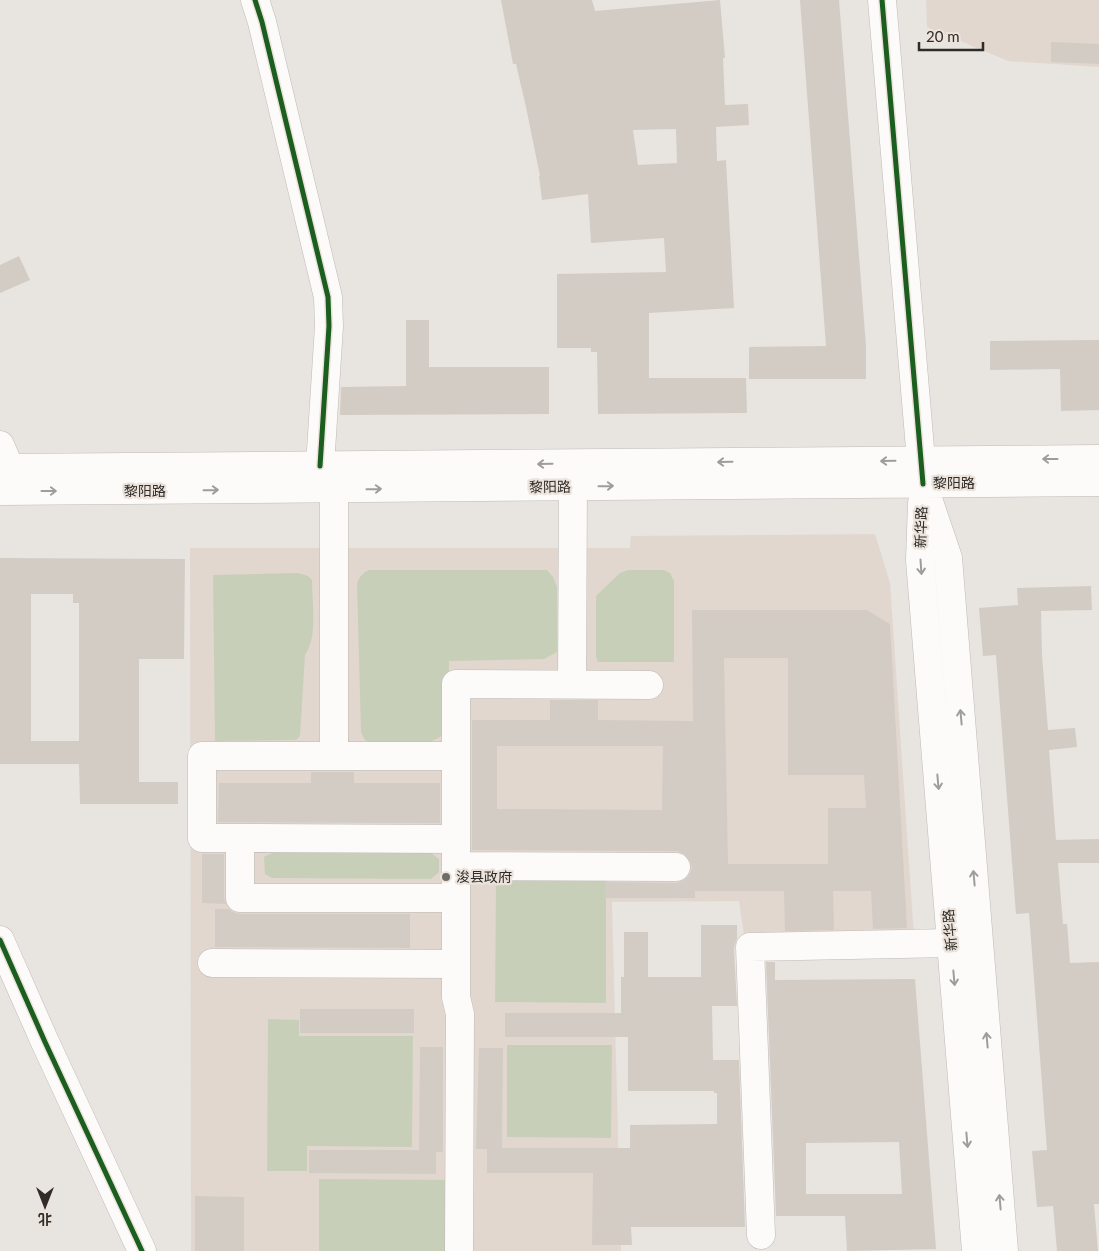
<svg xmlns="http://www.w3.org/2000/svg" width="1099" height="1251" viewBox="0 0 1099 1251" font-family="Lato,'Noto Sans SC',sans-serif">
<style>
.built{fill:#e1d7cf}
.green{fill:#c8cfb9}
.building{fill:#d3ccc4;fill-rule:evenodd}
.lines{fill:none;stroke-linecap:round;stroke-linejoin:round}
.minor-casing{stroke:#bebbb8;stroke-width:29}
.major-casing{stroke:#bebbb8;stroke-width:29}
.minor{stroke:#fcfbfa;stroke-width:28}
.major{stroke:#fcfbfa;stroke-width:28}
.cycleway-casing{stroke:#ece4dc;stroke-width:8}
.cycleway{stroke:#1b5e20;stroke-width:5}
.oneway{stroke:#9f9d9c}
.poi-dot{fill:#6f6c68;stroke:#ece4dc;stroke-width:2}
.labels{text-anchor:middle;stroke-width:4.5;stroke-linejoin:round;paint-order:stroke}
.street-label{font-size:14px;fill:#2e2b28;stroke:#ece4dc}
.poi-label{font-size:14px;fill:#2e2b28;stroke:#ece4dc;text-anchor:start}
</style>
<rect width="100%" height="100%" fill="#e8e4e0"/>
<path class="built" d="M 926,0 L 1099,0 L 1099,67 L 1008,61 L 927,27 Z
M 875,534 L 890,583 L 914,937 L 745,942 L 739,901 L 612,902 L 621,1251 L 191,1251 L 190,548 L 630,548 L 631,536 Z"/>
<path class="green" d="M 369,570 L 547,570 L 553,577 L 557,587 L 557,652 L 544,659 L 449,661 L 448,727 L 440,737 L 428,743 L 372,744 L 365,740 L 361,732 L 357,584 C 359,577 363,572 369,570 Z
M 628,570 L 664,570 L 670,573 L 674,581 L 674,662 L 598,662 L 596,657 L 596,596 L 620,573 Z
M 298,573 L 308,576 L 312,580 C 312,602 318,637 305,655 L 300,736 L 296,740 L 215,741 L 213,575 Z
M 272,853 L 431,853 L 439,859 L 439,872 L 431,879 L 272,878 L 265,874 L 264,857 Z
M 496,880 L 606,880 L 606,1003 L 495,1002 Z
M 268,1019 L 299,1020 L 299,1036 L 413,1036 L 412,1147 L 307,1146 L 307,1171 L 267,1171 Z
M 507,1045 L 612,1045 L 611,1138 L 507,1137 Z
M 319,1179 L 453,1180 L 452,1251 L 319,1251 Z"/>
<path class="building" d="M 501,0 L 592,0 L 595,11 L 720,0 L 725,58 L 723,58 L 725,105 L 748,104 L 749,125 L 716,127 L 717,161 L 726,160 L 734,308 L 649,313 L 649,378 L 746,378 L 747,413 L 598,414 L 597,352 L 591,352 L 591,348 L 557,348 L 557,274 L 666,272 L 664,238 L 591,243 L 588,194 L 542,200 L 539,176 L 540,176 L 526,107 L 516,64 L 513,64 ZM 676,129 L 677,163 L 638,165 L 633,130 Z
M 800,0 L 839,0 L 866,346 L 866,379 L 749,379 L 749,347 L 826,346 Z
M 1051,42 L 1099,44 L 1099,64 L 1051,62 Z
M 19,256 L 30,280 L 0,293 L 0,265 Z
M 406,320 L 429,320 L 429,367 L 549,367 L 549,414 L 340,415 L 341,387 L 406,386 Z
M 1099,340 L 1099,410 L 1061,411 L 1060,369 L 990,370 L 990,341 Z
M 0,558 L 185,559 L 184,659 L 139,659 L 139,782 L 178,782 L 178,804 L 80,804 L 79,764 L 0,764 ZM 31,594 L 73,594 L 73,603 L 79,603 L 79,741 L 31,741 Z
M 1091,586 L 1092,610 L 1041,611 L 1042,655 L 1048,730 L 1075,728 L 1077,747 L 1049,750 L 1056,840 L 1099,839 L 1099,863 L 1058,863 L 1063,924 L 1067,924 L 1070,963 L 1099,962 L 1099,1204 L 1094,1204 L 1098,1251 L 1057,1251 L 1053,1206 L 1037,1207 L 1032,1151 L 1047,1150 L 1029,913 L 1016,914 L 996,655 L 983,656 L 979,608 L 1018,605 L 1017,588 Z
M 692,610 L 867,610 L 890,624 L 907,928 L 873,929 L 871,891 L 833,891 L 834,930 L 785,931 L 784,891 L 695,891 L 695,898 L 605,898 L 605,882 L 676,883 L 684,880 L 690,874 L 692,867 L 689,859 L 684,854 L 677,851 L 472,850 L 472,720 L 550,720 L 550,700 L 598,700 L 598,720 L 693,721 ZM 724,658 L 788,658 L 788,775 L 864,775 L 866,808 L 828,808 L 828,864 L 728,864 ZM 497,746 L 663,746 L 662,810 L 497,809 Z
M 311,772 L 354,772 L 354,783 L 440,783 L 440,823 L 218,822 L 219,783 L 311,783 Z
M 202,854 L 224,854 L 224,898 L 226,904 L 202,903 Z
M 215,909 L 229,909 L 233,912 L 240,914 L 410,914 L 410,948 L 215,947 Z
M 701,925 L 737,925 L 737,939 L 734,948 L 737,1006 L 712,1006 L 713,1060 L 739,1060 L 745,1227 L 631,1227 L 632,1245 L 592,1245 L 593,1173 L 487,1173 L 487,1149 L 476,1149 L 479,1048 L 503,1048 L 502,1148 L 630,1148 L 630,1125 L 717,1124 L 717,1093 L 714,1093 L 714,1091 L 628,1091 L 628,1037 L 505,1037 L 505,1013 L 621,1013 L 621,977 L 624,977 L 624,932 L 648,932 L 648,977 L 701,977 Z
M 766,962 L 775,962 L 775,980 L 915,979 L 936,1249 L 847,1251 L 845,1216 L 776,1216 ZM 899,1142 L 902,1194 L 806,1194 L 806,1143 Z
M 300,1009 L 414,1009 L 414,1033 L 300,1033 Z
M 420,1047 L 443,1047 L 443,1152 L 436,1152 L 436,1174 L 309,1173 L 309,1150 L 419,1150 Z
M 195,1196 L 244,1197 L 244,1251 L 195,1251 Z"/>
<g class="lines">
<g class="minor-casing">
<path id="minor" d="M 255,0 L 262,22 L 328,297 L 329,326 L 320,466
M 882,0 L 923,484
M 0,445 L 10,468
M 334,489 L 334,756 L 456,756 L 456,997 L 460,1014 L 459,1251
M 572,684 L 573,487
M 456,756 L 456,684 L 649,685
M 240,838 L 202,838 L 202,756 L 334,756
M 456,839 L 240,838 L 240,898 L 456,898
M 456,866 L 676,867
M 0,940 L 45,1042 L 142,1251
M 212,963 L 456,964
M 761,1235 L 750,947 L 951,943"/>
</g>
<g class="major-casing">
<path id="major" d="M 0,468 L 1099,459
M 923,484 L 948,558 L 1004,1251
M 0,491 L 1099,482
M 922,503 L 920,560 L 976,1251"/>
</g>
<use href="#minor" class="minor"/>
<use href="#major" class="major"/>
<g class="cycleway-casing">
<path id="cycleway" d="M 255,0 L 262,22 L 328,297 L 329,326 L 320,466
M 882,0 L 923,484
M 0,940 L 45,1042 L 142,1251"/>
</g>
<use href="#cycleway" class="cycleway"/>
</g>
<defs><path id="oneway-shaft" d="M-6 0H5M1.5-3L5.5 0L1.5 3" fill="none" stroke-width="1.6" stroke-linecap="round" stroke-linejoin="round" transform="scale(1.25)"/></defs>
<g class="oneway">
<use href="#oneway-shaft" transform="translate(1050 459) rotate(180)"/>
<use href="#oneway-shaft" transform="translate(888 461) rotate(179)"/>
<use href="#oneway-shaft" transform="translate(725 462) rotate(179)"/>
<use href="#oneway-shaft" transform="translate(545 464) rotate(179)"/>
<use href="#oneway-shaft" transform="translate(606 486) rotate(-1)"/>
<use href="#oneway-shaft" transform="translate(374 489) rotate(-1)"/>
<use href="#oneway-shaft" transform="translate(211 490) rotate(-1)"/>
<use href="#oneway-shaft" transform="translate(49 491)"/>
<use href="#oneway-shaft" transform="translate(921 567) rotate(86)"/>
<use href="#oneway-shaft" transform="translate(961 717) rotate(-95)"/>
<use href="#oneway-shaft" transform="translate(938 782) rotate(85)"/>
<use href="#oneway-shaft" transform="translate(974 878) rotate(-95)"/>
<use href="#oneway-shaft" transform="translate(954 978) rotate(85)"/>
<use href="#oneway-shaft" transform="translate(987 1040) rotate(-95)"/>
<use href="#oneway-shaft" transform="translate(967 1140) rotate(85)"/>
<use href="#oneway-shaft" transform="translate(1000 1202) rotate(-95)"/>
</g>
<circle class="poi-dot" cx="446" cy="877" r="5"/>
<g class="labels">
<g class="street-label">
<text x="954" y="488">黎阳路</text>
<text transform="translate(550 487) rotate(-1)" y="5">黎阳路</text>
<text x="145" y="496">黎阳路</text>
<text transform="translate(921 527) rotate(-88)" y="5">新华路</text>
<text transform="translate(950 930) rotate(-95)" y="5">新华路</text>
</g>
<g class="poi-label">
<text x="456" y="882">浚县政府</text>
</g>
</g>
<g transform="translate(45 1206) rotate(180)" stroke="#ece4dc" stroke-width="4" paint-order="stroke">
<path d="M0-4L9 19L0 12L-9 19Z" fill="#2e2b28"/>
<text y="-8" font-size="14" font-weight="bold" text-anchor="middle" fill="#2e2b28">北</text>
</g>
<path d="M919 42v8h64v-8" fill="none" stroke="#2e2b28" stroke-width="2.5"/>
<text x="926" y="42" font-size="15" fill="#2e2b28" stroke="#ece4dc" stroke-width="4" paint-order="stroke">20 m</text>
</svg>
